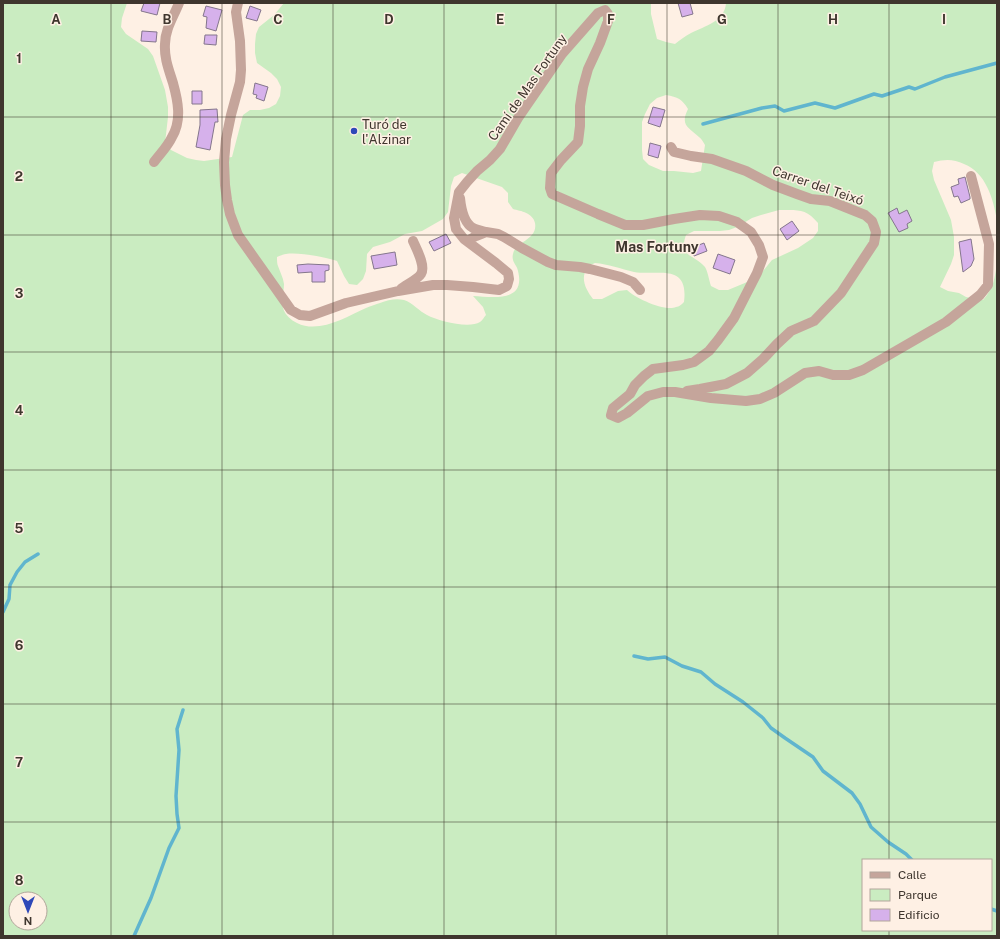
<svg xmlns="http://www.w3.org/2000/svg" width="1000" height="939" viewBox="0 0 1000 939" font-family="'Public Sans',sans-serif">
<style>
.green{fill:#caecc1;fill-rule:evenodd}
.lines{fill:none;stroke-linecap:round;stroke-linejoin:round}
.stream{stroke:#60b5ce;stroke-width:3.5}
.building{fill:#d6b1eb;stroke:#84768c}
.minor{stroke:#c5a59b;stroke-width:10}
.grid{fill:none;stroke:#3f362e;stroke-width:1;stroke-opacity:0.55}
.poi-dot{fill:#2e48b8;stroke:#fef0e4;stroke-width:1.5}
.labels{text-anchor:middle;stroke-width:3;stroke-linejoin:round;paint-order:stroke}
.street-label{font-size:13px;fill:#3f362e;stroke:#fef0e4}
.poi-label{font-size:13px;fill:#3f362e;stroke:#fef0e4;text-anchor:start}
.neighbourhood-label{font-size:14px;font-weight:bold;fill:#3f362e;stroke:#fef0e4}
.grid-label{font-size:13px;text-anchor:middle;font-weight:bold;fill:#3f362e;stroke:#fef0e4;stroke-width:3;stroke-linejoin:round;paint-order:stroke}
</style>
<rect width="100%" height="100%" fill="#fef0e4"/>
<path class="green" d="M 3,3 L 127,3 L 122,18 L 121,27 L 126,34 L 148,49 L 153,56 L 165,90 L 168,107 L 168,117 L 165,143 L 171,150 L 187,158 L 196,160 L 204,161 L 232,157 L 243,115 L 250,110 L 260,110 L 269,108 L 276,104 L 280,96 L 281,87 L 277,79 L 271,73 L 257,63 L 255,53 L 255,44 L 256,34 L 259,27 L 274,15 L 284,3 L 651,3 L 651,14 L 657,39 L 666,42 L 675,44 C 680,40 685,36 691,33 C 705,26 725,21 726,3 L 997,3 L 997,220 C 993,198 986,173 964,164 C 954,159 945,159 934,162 L 932,171 L 934,180 L 951,220 L 954,237 L 954,255 L 951,264 L 940,287 L 948,291 L 959,293 L 966,297 L 975,299 L 983,300 C 994,288 995,277 997,262 L 997,936 L 3,936 ZM 666,95 C 678,97 682,99 688,109 C 680,125 688,127 699,137 C 702,139 703,142 705,145 L 701,171 L 693,173 L 674,171 L 663,171 L 649,165 L 643,159 L 642,150 L 642,122 L 645,114 L 650,104 L 657,98 ZM 462,173 L 502,187 L 508,193 L 508,202 L 513,209 C 521,211 533,213 535,223 C 538,240 516,241 513,254 C 511,262 517,265 518,271 C 526,303 493,297 473,296 L 483,307 L 486,315 C 484,317 482,321 480,322 C 469,329 438,321 427,315 C 419,311 413,303 404,300 C 396,298 388,300 380,303 C 376,304 371,306 366,308 C 346,317 319,334 297,323 C 291,320 285,315 283,308 C 281,301 284,291 284,284 C 283,277 280,272 278,266 C 277,264 277,260 277,257 C 280,256 283,254 286,254 C 298,252 326,257 337,261 L 344,276 L 349,284 L 357,285 L 363,279 L 366,271 L 367,254 L 373,247 L 390,242 L 405,234 L 422,231 L 443,219 L 448,212 L 451,186 L 454,177 ZM 779,210 C 797,210 806,208 818,223 L 818,231 L 813,238 L 798,248 L 772,260 L 759,276 L 752,280 L 728,290 L 719,290 L 711,286 C 709,280 708,272 705,267 C 694,254 678,257 686,235 L 694,231 L 720,231 L 729,230 L 737,227 L 752,218 L 761,215 ZM 595,263 C 608,264 621,269 634,272 C 657,276 689,262 684,302 C 682,304 679,307 676,307 C 665,312 635,298 627,290 L 618,291 L 602,299 L 593,299 C 586,290 580,279 587,268 C 589,266 592,264 595,263 ZM 863,860 L 991,860 L 991,930 L 863,930 ZM 16,899 L 40,899 L 40,923 L 16,923 Z"/>
<g class="lines">
<path class="stream" d="M 703,124 L 762,108 L 775,106 L 784,111 L 815,103 L 835,108 L 874,94 L 882,96 L 909,87 L 915,89 L 945,77 L 997,63
M 3,612 L 9,599 L 10,585 L 17,572 L 25,562 L 38,554
M 634,656 L 648,659 L 665,657 L 682,666 L 701,672 L 715,684 L 743,702 L 763,718 L 771,728 L 785,738 L 813,757 L 823,771 L 852,793 L 860,804 L 871,827 L 888,842 L 906,854 L 912,860
M 991,909 L 997,911
M 134,936 L 151,898 L 169,848 L 179,828 L 177,814 L 176,796 L 179,750 L 177,729 L 183,710"/>
</g>
<path class="building" d="M 144,3 L 160,3 L 157,15 L 141,11 Z
M 678,3 L 690,3 L 693,14 L 682,17 Z
M 206,6 L 222,10 L 216,31 L 206,28 L 207,17 L 203,16 Z
M 250,6 L 261,10 L 257,21 L 246,18 Z
M 142,31 L 157,32 L 156,42 L 141,41 Z
M 205,35 L 217,35 L 216,45 L 204,44 Z
M 255,83 L 268,87 L 264,101 L 256,98 L 257,95 L 253,94 Z
M 192,91 L 202,91 L 202,104 L 192,104 Z
M 653,107 L 665,110 L 660,127 L 648,123 Z
M 217,109 L 218,122 L 215,122 L 210,150 L 196,147 L 200,125 L 200,110 Z
M 650,143 L 661,146 L 658,158 L 648,155 Z
M 965,177 L 970,197 L 970,199 L 961,203 L 958,196 L 954,197 L 951,187 L 959,184 L 958,179 Z
M 897,208 L 899,214 L 907,210 L 912,221 L 907,224 L 908,228 L 899,232 L 888,213 Z
M 792,221 L 799,231 L 787,240 L 780,229 Z
M 446,234 L 451,243 L 434,251 L 429,242 Z
M 971,239 L 974,259 L 971,266 L 963,272 L 959,242 Z
M 704,243 L 707,251 L 694,256 L 691,248 Z
M 395,252 L 397,265 L 374,269 L 371,256 Z
M 718,254 L 735,260 L 730,274 L 713,268 Z
M 308,264 L 329,265 L 329,270 L 325,271 L 325,282 L 312,282 L 312,272 L 298,273 L 297,265 Z"/>
<g class="lines">
<path class="minor" d="M 238,3 L 236,12 L 240,41 L 241,70 L 240,82 L 231,115 L 226,139 L 224,162 L 225,185 L 227,200 L 230,214 L 238,235 L 291,310 L 300,315 L 310,316 L 346,303 L 398,291 L 433,285 L 447,285 L 473,287 L 499,290 L 507,286 L 509,279 L 508,273 L 496,263 L 464,239 L 456,229 L 454,218 L 459,192 L 467,182 L 477,171 L 490,160 L 500,149 L 518,118 L 562,54 L 598,13 L 605,10 L 608,14 L 608,21 L 600,43 L 588,69 L 583,87 L 580,106 L 580,126 L 578,142 L 561,160 L 551,173 L 550,188 L 552,194 L 598,214 L 625,225 L 643,225 L 674,219 L 700,215 L 719,216 L 737,222 L 751,232 L 759,245 L 763,257 L 757,273 L 734,318 L 718,340 L 709,351 L 694,362 L 683,365 L 653,369 L 644,376 L 635,385 L 630,394 L 613,408 L 611,415 L 618,418 L 627,413 L 648,396 L 663,392 L 675,392 L 711,398 L 746,401 L 760,399 L 774,393 L 805,373 L 819,371 L 833,375 L 849,375 L 863,370 L 946,322 L 980,295 L 988,285 L 989,244 L 971,176
M 671,147 L 674,152 L 691,156 L 712,159 L 746,171 L 773,185 L 797,194 L 811,199 L 830,201 L 865,215 L 872,221 L 876,232 L 874,243 L 841,293 L 814,321 L 791,331 L 777,344 L 763,359 L 747,373 L 726,384 L 700,389 L 687,391
M 154,162 C 160,154 168,146 172,137 C 182,120 178,101 173,83 C 169,70 164,58 165,44 C 165,29 174,16 179,3
M 460,198 C 461,208 464,223 473,228 C 477,230 482,231 486,232
M 467,241 L 476,236 L 486,232 L 498,234 L 504,237 L 522,248 L 548,262 L 556,265 L 580,267 L 590,269 L 621,277 L 633,282 L 640,290
M 401,289 C 406,285 418,279 421,274 C 426,266 416,248 413,241"/>
</g>
<path class="grid" d="M 111,3 L 111,936M 222,3 L 222,936M 333,3 L 333,936M 444,3 L 444,936M 556,3 L 556,936M 667,3 L 667,936M 778,3 L 778,936M 889,3 L 889,860M 3,117 L 997,117M 3,235 L 997,235M 3,352 L 997,352M 3,470 L 997,470M 3,587 L 997,587M 3,704 L 997,704M 3,822 L 997,822M 889,930 L 889,936"/>
<circle class="poi-dot" cx="354" cy="131" r="4"/>
<g class="labels">
<g class="street-label">
<text transform="translate(527 87) rotate(-55)" y="5">Camí de Mas Fortuny</text>
<text transform="translate(818 185) rotate(19)" y="5">Carrer del Teixó</text>
</g>
<g class="poi-label">
<text x="362" y="129">Turó de<tspan x="362" dy="15">l'Alzinar</tspan></text>
</g>
<g class="neighbourhood-label">
<text x="657" y="252">Mas Fortuny</text>
</g>
</g>
<g class="grid-label">
<text x="56" y="24">A</text>
<text x="167" y="24">B</text>
<text x="278" y="24">C</text>
<text x="389" y="24">D</text>
<text x="500" y="24">E</text>
<text x="611" y="24">F</text>
<text x="722" y="24">G</text>
<text x="833" y="24">H</text>
<text x="944" y="24">I</text>
<text x="19" y="63">1</text>
<text x="19" y="181">2</text>
<text x="19" y="298">3</text>
<text x="19" y="415">4</text>
<text x="19" y="533">5</text>
<text x="19" y="650">6</text>
<text x="19" y="767">7</text>
<text x="19" y="885">8</text>
</g>
<rect width="1000" height="939" fill="none" stroke="#3f362e" stroke-width="8"/>
<rect x="862" y="859" width="130" height="72" fill="#fef0e4" stroke="#b2a69b"/>
<rect x="870" y="872" width="20" height="6" fill="#c5a59b" stroke="#b2a69b"/>
<text x="898" y="879" font-size="12" fill="#3f362e">Calle</text>
<rect x="870" y="889" width="20" height="12" fill="#caecc1" stroke="#b2a69b"/>
<text x="898" y="899" font-size="12" fill="#3f362e">Parque</text>
<rect x="870" y="909" width="20" height="12" fill="#d6b1eb" stroke="#b2a69b"/>
<text x="898" y="919" font-size="12" fill="#3f362e">Edificio</text>
<g transform="translate(28 911) rotate(180)"><circle r="19" fill="#fef0e4" stroke="#b2a69b"/>
<path d="M0-3L7 15L0 10L-7 15Z" fill="#2e48b8"/>
<text y="-6" font-size="11" font-weight="bold" text-anchor="middle" fill="#3f362e">N</text>
</g>
</svg>
